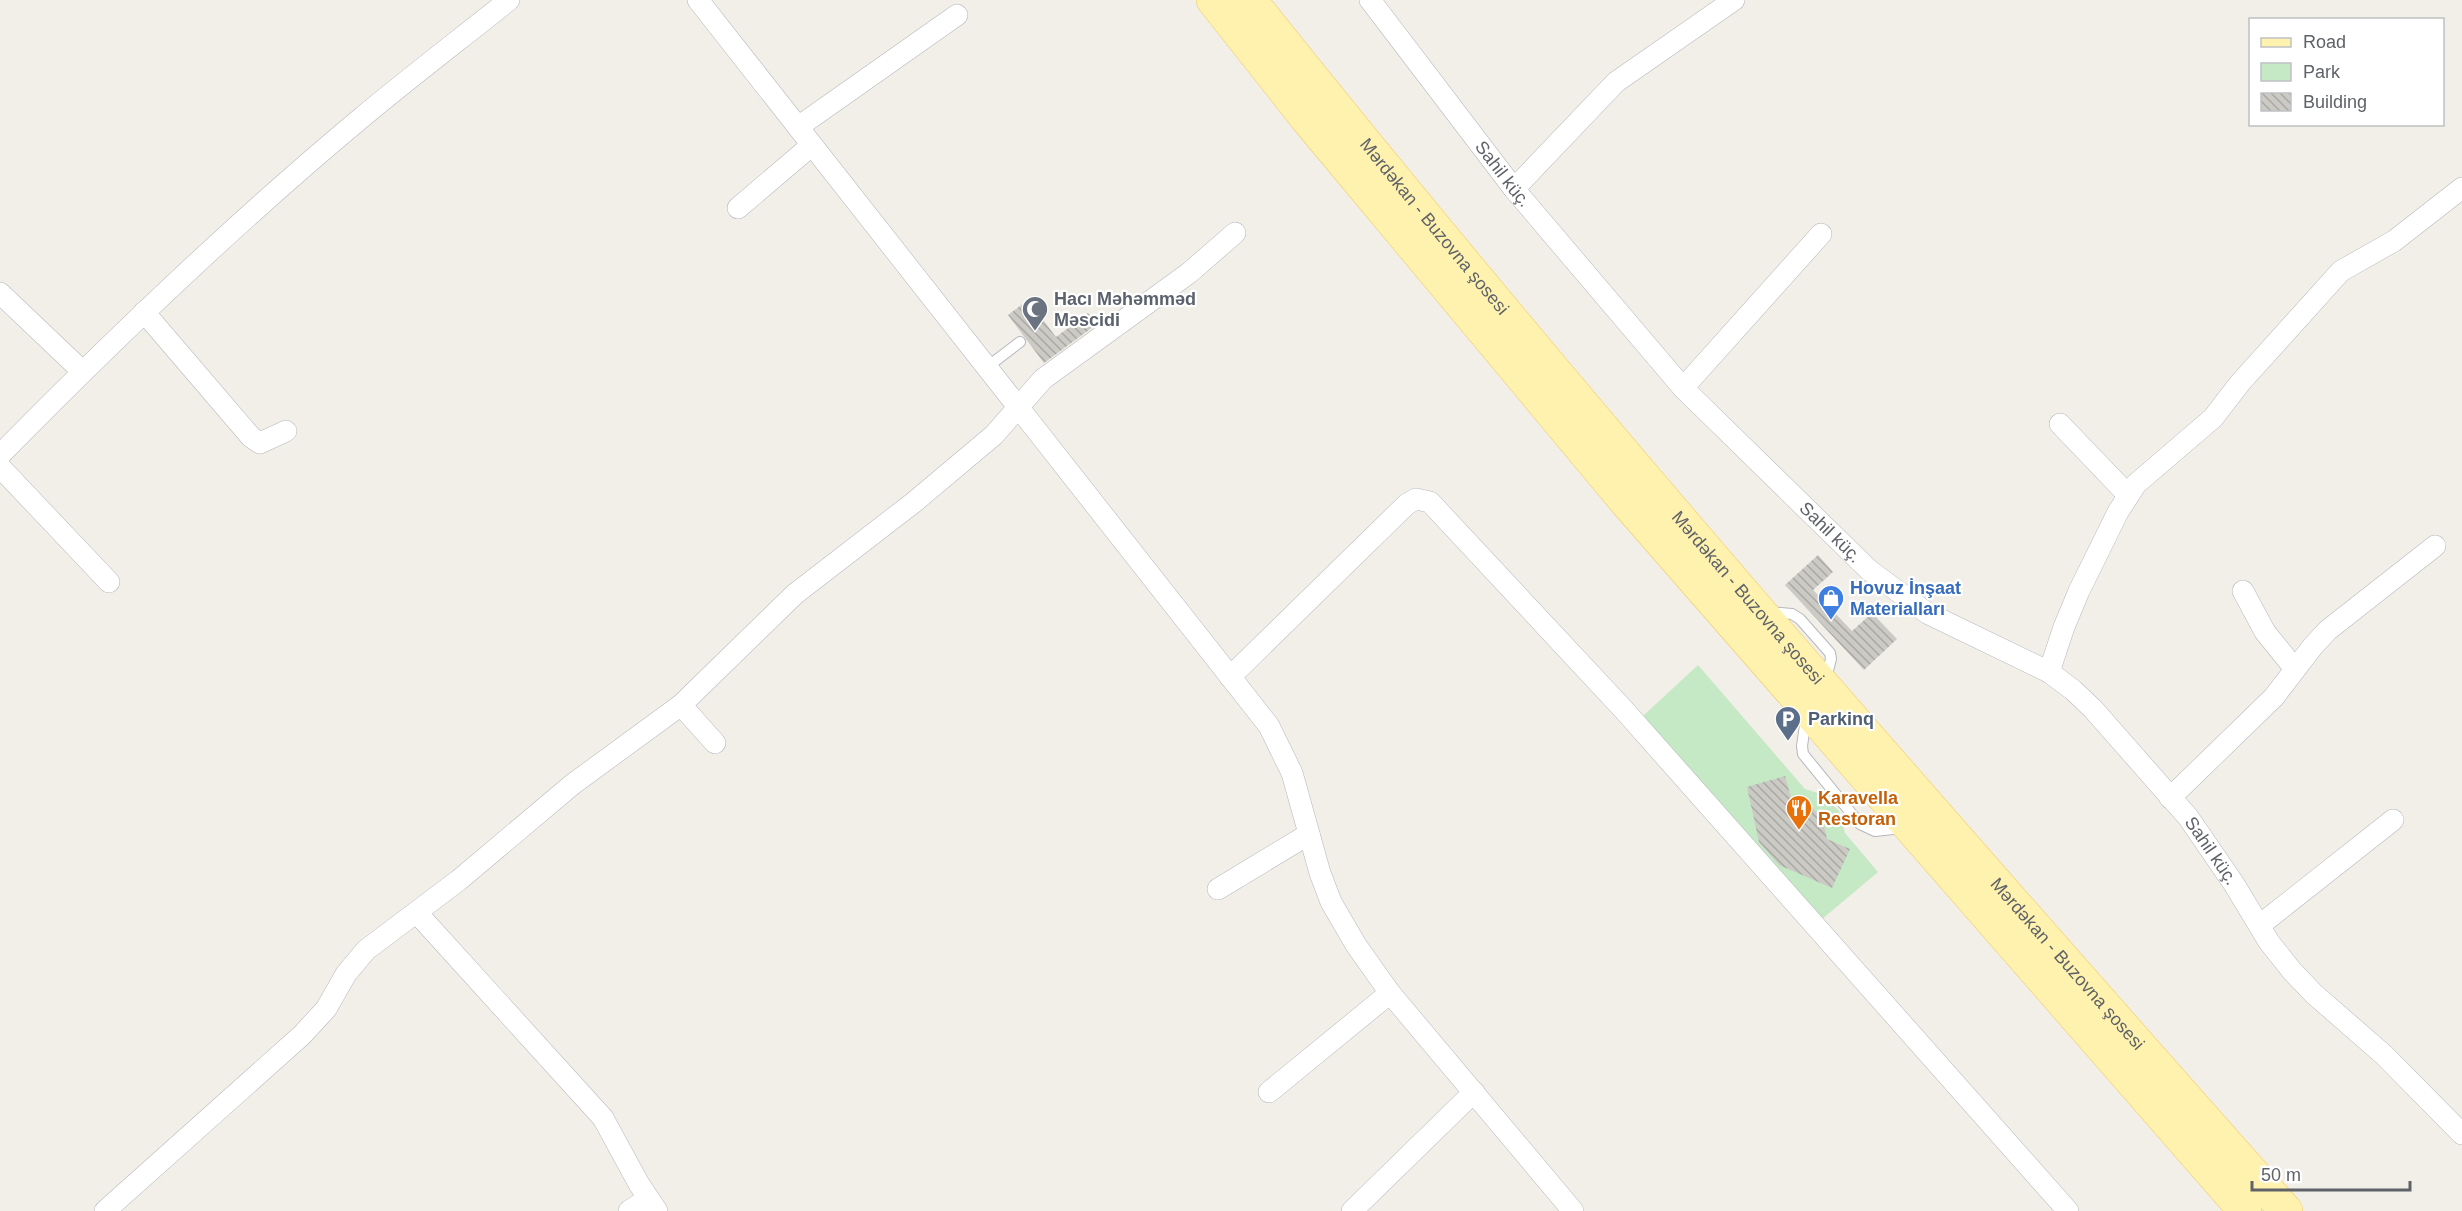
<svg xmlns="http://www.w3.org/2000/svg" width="2462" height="1211" viewBox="0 0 2462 1211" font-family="Helvetica,sans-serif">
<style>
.green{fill:#c5e8c5}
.building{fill:url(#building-back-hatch)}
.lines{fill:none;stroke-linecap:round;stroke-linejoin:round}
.service-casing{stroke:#b5b8bc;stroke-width:12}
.minor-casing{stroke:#b5b8bc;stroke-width:22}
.primary-casing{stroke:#f2c960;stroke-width:34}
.service{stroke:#fff;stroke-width:10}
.minor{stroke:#fff;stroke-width:21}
.primary{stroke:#fff2af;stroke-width:33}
.labels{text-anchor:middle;stroke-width:4.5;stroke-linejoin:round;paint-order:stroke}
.street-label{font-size:18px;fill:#5f6368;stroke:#fff}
.worship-label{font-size:18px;font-weight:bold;fill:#5b616d;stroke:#fff;text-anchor:start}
.shop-label{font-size:18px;font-weight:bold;fill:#366cbe;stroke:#fff;text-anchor:start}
.service-label{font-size:18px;font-weight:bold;fill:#4e5e75;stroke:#fff;text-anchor:start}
.food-label{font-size:18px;font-weight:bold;fill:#c56008;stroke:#fff;text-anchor:start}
</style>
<defs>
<pattern id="building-back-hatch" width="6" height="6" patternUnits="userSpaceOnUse" patternTransform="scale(1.5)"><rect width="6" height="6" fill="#cccac5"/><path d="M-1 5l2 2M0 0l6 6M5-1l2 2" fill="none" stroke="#a9a8a4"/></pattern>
</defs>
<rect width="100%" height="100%" fill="#f1efe8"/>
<path class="green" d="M 1698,665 L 1805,789 L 1821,794 L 1839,811 L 1845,833 L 1878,872 L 1821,920 L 1643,716 Z"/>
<path class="building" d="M 1028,300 L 1056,337 L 1088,313 L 1097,324 L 1044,363 L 1008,315 Z
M 1818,555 L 1833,572 L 1813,590 L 1852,631 L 1872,613 L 1897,639 L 1864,670 L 1785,585 Z
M 1785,776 L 1793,805 L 1805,804 L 1812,807 L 1823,821 L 1827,839 L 1850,849 L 1832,888 L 1779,865 L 1759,842 L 1747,787 Z"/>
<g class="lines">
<g class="service-casing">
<path id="service" d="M 986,368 L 1020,342
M 1768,612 L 1792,614 L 1800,619 L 1830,653 L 1831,659 L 1826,678
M 1806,718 L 1802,746 L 1803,754 L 1860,824 L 1875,831 L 1902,828"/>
</g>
<g class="minor-casing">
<g id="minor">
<path d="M 698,0 L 1269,726 L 1292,773 L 1320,873 L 1331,902 L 1356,945 L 1390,993 L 1573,1211"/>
<path id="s1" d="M 1370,0 L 1514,189 L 1683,388 L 1869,570 L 1927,613 L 2049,672 L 2073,690 L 2093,709 L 2188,817 L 2234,884 L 2269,942 L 2292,971 L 2314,994 L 2384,1055 L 2462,1134"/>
<path d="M 798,127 L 957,15"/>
<path d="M 1514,189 L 1616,82 L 1734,0"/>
<path d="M 738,208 L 812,145"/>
<path d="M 0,293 L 82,371"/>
<path d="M 144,312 L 251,437 L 260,443 L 286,431"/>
<path d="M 1683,388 L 1821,234"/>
<path d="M 2060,424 L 2128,495"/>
<path d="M 0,455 C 115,338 234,224 360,119 C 408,79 459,40 509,0"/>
<path d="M 0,467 L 109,582"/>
<path d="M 2243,591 L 2265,632 L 2295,669"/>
<path d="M 2049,672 L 2064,627 L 2079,591 L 2118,512 L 2136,484 L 2213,418 L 2240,383 L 2341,271 L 2394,241 L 2462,188"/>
<path d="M 1230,677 L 1407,504 L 1416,499 L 1430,502 L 1624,710 L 2068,1211"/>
<path d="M 681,705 L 715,743"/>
<path d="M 2170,798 L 2274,697 L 2313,646 L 2328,630 L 2435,546"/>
<path d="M 1218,889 L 1309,834"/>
<path d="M 417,913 L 603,1118 L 639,1184 L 657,1211"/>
<path d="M 2260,925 L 2393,820"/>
<path d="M 1269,1092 L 1390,993"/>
<path d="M 105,1211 L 302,1035 L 326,1009 L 346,974 L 366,950 L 459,880 L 573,784 L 681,705 L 795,594 L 913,503 L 994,435 L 1043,379 L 1189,273 L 1235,233"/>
<path d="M 629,1211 L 648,1199"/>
<path d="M 1352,1211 L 1474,1092"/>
</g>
</g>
<g class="primary-casing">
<g id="primary">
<path d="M 1213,0 L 1307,119 L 1627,503 L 2245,1211"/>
<path id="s2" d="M 1250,0 C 1581,415 1934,814 2286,1211"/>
</g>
</g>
<use href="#service" class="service"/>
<use href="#minor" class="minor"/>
<use href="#primary" class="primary"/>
</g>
<defs>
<g id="mosque-pin" transform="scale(1.35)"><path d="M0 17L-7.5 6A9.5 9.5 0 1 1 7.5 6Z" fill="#6b7280" stroke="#fff"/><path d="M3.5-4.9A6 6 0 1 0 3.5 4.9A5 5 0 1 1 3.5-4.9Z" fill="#fff"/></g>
<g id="shop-pin" transform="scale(1.35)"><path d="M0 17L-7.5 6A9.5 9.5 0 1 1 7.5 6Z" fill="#3f7fe0" stroke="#fff"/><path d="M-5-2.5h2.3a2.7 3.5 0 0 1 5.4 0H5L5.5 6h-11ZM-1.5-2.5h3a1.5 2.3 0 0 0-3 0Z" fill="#fff"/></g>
<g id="parking-pin" transform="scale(1.35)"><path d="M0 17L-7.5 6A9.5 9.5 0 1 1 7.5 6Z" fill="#5c6f8a" stroke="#fff"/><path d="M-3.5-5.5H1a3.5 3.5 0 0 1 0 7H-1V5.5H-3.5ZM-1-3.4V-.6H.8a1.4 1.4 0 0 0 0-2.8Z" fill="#fff"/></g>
<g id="restaurant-pin" transform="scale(1.35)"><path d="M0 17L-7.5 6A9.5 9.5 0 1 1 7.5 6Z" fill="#e8710a" stroke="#fff"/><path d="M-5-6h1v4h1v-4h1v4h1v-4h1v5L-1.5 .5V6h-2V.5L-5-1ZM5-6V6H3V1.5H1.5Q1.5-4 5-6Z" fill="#fff"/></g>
</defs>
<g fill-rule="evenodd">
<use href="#mosque-pin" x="1035" y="309"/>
<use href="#shop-pin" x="1831" y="598"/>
<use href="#parking-pin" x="1788" y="719"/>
<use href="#restaurant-pin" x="1799" y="808"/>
</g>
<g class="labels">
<g class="street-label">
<text dy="6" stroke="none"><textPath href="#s1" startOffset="219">Sahil küç.</textPath></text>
<text dy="6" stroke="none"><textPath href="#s2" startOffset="292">Mərdəkan - Buzovna şosesi</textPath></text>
<text dy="6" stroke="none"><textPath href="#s1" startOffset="705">Sahil küç.</textPath></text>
<text dy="6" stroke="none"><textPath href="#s2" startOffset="778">Mərdəkan - Buzovna şosesi</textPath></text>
<text dy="6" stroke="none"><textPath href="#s1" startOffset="1209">Sahil küç.</textPath></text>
<text dy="6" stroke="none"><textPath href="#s2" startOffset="1264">Mərdəkan - Buzovna şosesi</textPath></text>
</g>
<g class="worship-label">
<text x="1054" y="305">Hacı Məhəmməd<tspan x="1054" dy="21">Məscidi</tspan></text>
</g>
<g class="shop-label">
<text x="1850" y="594">Hovuz İnşaat<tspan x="1850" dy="21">Materialları</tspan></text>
</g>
<g class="service-label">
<text x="1808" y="725">Parkinq</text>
</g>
<g class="food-label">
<text x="1818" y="804">Karavella<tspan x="1818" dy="21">Restoran</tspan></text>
</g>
</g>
<rect x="2249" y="18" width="195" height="108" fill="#ffffff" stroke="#bfc1c3" stroke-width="1.5"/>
<rect x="2261" y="38" width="30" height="9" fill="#fff2af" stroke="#bfc1c3" stroke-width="1.5"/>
<text x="2303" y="48" font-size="18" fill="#5f6368">Road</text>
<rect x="2261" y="63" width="30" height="18" fill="#c5e8c5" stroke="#bfc1c3" stroke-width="1.5"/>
<text x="2303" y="78" font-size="18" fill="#5f6368">Park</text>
<rect x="2261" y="93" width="30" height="18" fill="url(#building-back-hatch)" stroke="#bfc1c3" stroke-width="1.5"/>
<text x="2303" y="108" font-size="18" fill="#5f6368">Building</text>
<path d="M2252 1181v9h158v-9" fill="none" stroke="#5f6368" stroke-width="3"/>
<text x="2261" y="1181" font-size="18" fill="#5f6368" stroke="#ffffff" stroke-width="4.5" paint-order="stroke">50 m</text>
</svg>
